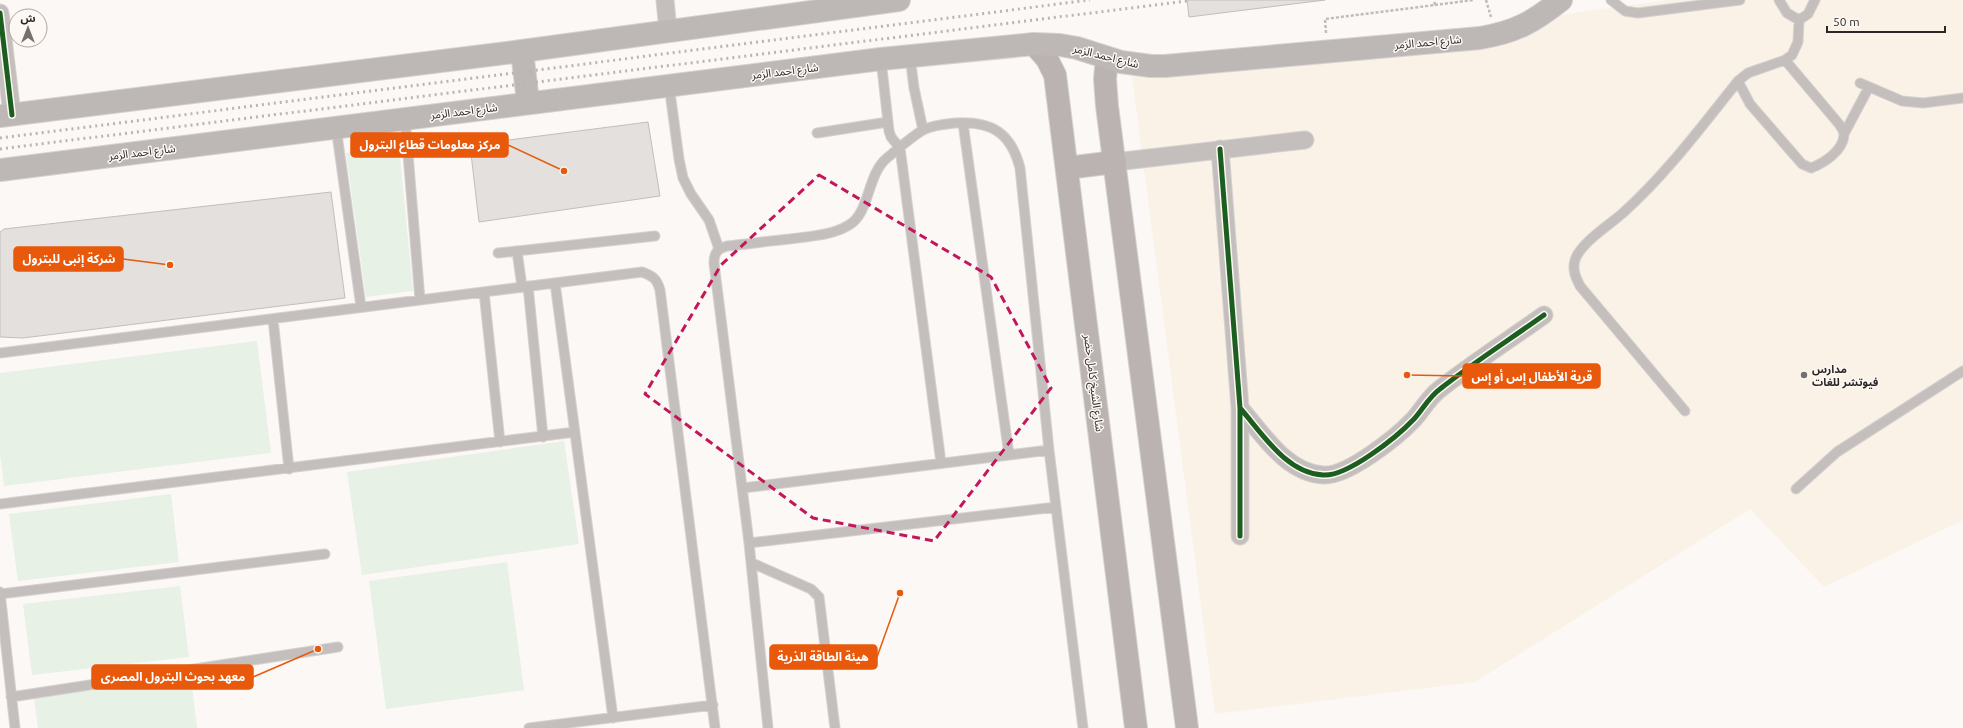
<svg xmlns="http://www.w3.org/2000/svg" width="1963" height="728" viewBox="0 0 1963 728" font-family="Ubuntu,'Noto Sans Arabic',sans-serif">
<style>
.education{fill:#faf2e6}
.green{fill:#e7f1e5}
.building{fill:#e3e0dd;stroke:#c2bebb}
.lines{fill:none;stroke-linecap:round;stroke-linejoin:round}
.service-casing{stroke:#d5d2d1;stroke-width:11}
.minor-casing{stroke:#d5d2d1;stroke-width:19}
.secondary-casing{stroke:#d5d2d1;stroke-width:24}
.primary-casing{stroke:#d5d2d1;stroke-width:24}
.path{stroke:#bfbcba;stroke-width:2.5;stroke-dasharray:3 2;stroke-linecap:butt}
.service{stroke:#c4bfbd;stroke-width:9}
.minor{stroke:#c4bfbd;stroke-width:17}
.secondary{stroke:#bab3b1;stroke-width:22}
.primary{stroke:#bdb7b5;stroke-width:22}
.rail{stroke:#b9b5b3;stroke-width:3;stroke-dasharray:2 4;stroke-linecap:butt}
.cycleway-casing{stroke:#fdf8f4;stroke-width:8}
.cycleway{stroke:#1b5e20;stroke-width:5}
.marked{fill:none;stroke:#c2185b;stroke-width:3;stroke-dasharray:8 5;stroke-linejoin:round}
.poi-dot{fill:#74706e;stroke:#fdf8f4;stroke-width:1.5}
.labels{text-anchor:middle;stroke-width:3;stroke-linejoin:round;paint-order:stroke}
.street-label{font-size:11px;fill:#2c2724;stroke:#fdf8f4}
.poi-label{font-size:11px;font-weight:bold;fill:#2c2724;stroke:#fdf8f4;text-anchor:start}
.leader{fill:none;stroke:#e8590c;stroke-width:1.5}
.callout-dot{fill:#e8590c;stroke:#fdf8f4;stroke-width:1.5}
.callout{fill:#e8590c;stroke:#e8590c;stroke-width:1.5}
.callout-label{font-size:12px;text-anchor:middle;font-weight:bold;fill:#fff}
</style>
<rect width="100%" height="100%" fill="#fbf8f6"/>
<path class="education" d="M 1667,0 L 1963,0 L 1963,520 L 1824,587 L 1750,509 L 1475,682 L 1215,714 L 1130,61 L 1423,34 Z"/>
<path class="green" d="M 399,147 L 413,291 L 366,297 L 346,153 Z
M 257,341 L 271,453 L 4,486 L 0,453 L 0,373 Z
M 564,441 L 579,544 L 362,575 L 347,472 Z
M 171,494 L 179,562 L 18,581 L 9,514 Z
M 507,562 L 524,690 L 386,709 L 369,581 Z
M 180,586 L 189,657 L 32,675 L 23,604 Z
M 191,678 L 197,728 L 38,728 L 34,696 Z"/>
<path class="building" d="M 1187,0 L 1325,0 L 1189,17 Z
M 648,122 L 660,196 L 479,222 L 470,145 Z
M 331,192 L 345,298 L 23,338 L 0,337 L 0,232 L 4,229 Z"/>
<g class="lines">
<g class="service-casing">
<path id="service" d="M 1611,0 L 1625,11 L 1638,13 L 1740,0
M 1779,0 L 1787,13 L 1799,20 L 1808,14 L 1815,0
M 910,56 L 914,88 L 923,130
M 881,59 L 889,131 L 891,137 L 900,148 L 941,463
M 1738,81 L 1750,104 L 1802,164 L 1811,168 C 1824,163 1843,151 1844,135 C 1844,131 1841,127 1839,124 L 1785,60
M 1860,83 L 1902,101 L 1923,103 L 1963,98
M 669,85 L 679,159 L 683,178 L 691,194 L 709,220 L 719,249
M 405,118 L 420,300
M 963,123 L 1009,455
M 336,127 L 361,307
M 817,133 L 888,122
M 1844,134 L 1869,87
M 517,251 L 522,287
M 498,253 L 655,236
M 555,283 L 613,718
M 528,286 L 543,437
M 484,292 L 500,442
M 273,319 L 289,469
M 0,353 L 642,272 C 653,276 657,279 660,290 L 715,728
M 1685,411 L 1580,286 C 1576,278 1572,270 1575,260 C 1580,243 1611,224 1624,212 C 1667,173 1702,126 1738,81 L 1748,73 L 1785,60 L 1792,55 L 1798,42 L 1799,20
M 743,488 L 1049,450
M 1796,489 L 1837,452 L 1963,371
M 0,504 L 575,432
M 749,543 L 1056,507
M 752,563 L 811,589 L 819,597 L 835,728
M 0,592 L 15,728
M 0,594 L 325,554
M 11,697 L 338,647
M 529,728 L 713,705
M 768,728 L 749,543 L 714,263 C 714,253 717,249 727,246 C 748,244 769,241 790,239 C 810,236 831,236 849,225 C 870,213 867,174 887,158 C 898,149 911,137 923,130 C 933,125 945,124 956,123 C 992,121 1011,133 1020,168 L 1049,450 L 1083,728"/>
</g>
<g class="minor-casing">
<path id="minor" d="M 665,0 L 668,31
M 0,13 L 12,115
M 1220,149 L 1240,408 L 1240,536
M 1115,162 L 1305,140
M 1240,408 C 1262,433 1286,473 1323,475 C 1347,477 1397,437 1414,419 C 1423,409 1429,397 1440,389 C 1473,363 1509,340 1544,315"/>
</g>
<g class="secondary-casing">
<path id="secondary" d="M 1034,44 L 1047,59 L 1055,75 L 1136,728
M 1107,58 L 1105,79 L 1107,106 L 1187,728
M 1067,168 L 1115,162"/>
</g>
<g class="primary-casing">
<path id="primary" d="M 522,51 L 528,102
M 0,116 L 522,51 L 899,0
M 0,170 L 881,59 L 1034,44 L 1060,45 L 1077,48 L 1121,62 L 1151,66 L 1165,66 L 1480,38 C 1516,32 1533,22 1561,0"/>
</g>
<path class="path" d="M 1486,0 L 1491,17
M 1435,5 L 1473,0
M 1326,33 L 1325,19 L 1435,5 L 1434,0"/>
<use href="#service" class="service"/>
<use href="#minor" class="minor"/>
<use href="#secondary" class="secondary"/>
<use href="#primary" class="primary"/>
<path class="rail" d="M 0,138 L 1090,0
M 0,149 L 1187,1"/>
<g class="cycleway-casing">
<path id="cycleway" d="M 0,13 L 12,115
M 1220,149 L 1240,408 L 1240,536
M 1240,408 C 1262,433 1286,473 1323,475 C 1347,477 1397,437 1414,419 C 1423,409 1429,397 1440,389 C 1473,363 1509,340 1544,315"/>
</g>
<use href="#cycleway" class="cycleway"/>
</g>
<path class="marked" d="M 819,175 L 991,277 L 1051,388 L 934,541 L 813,518 L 645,394 L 721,265 Z"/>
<circle class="poi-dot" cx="1804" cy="375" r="4"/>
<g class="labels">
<g class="street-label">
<text transform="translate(1428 42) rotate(-5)" y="4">شارع احمد الزمر</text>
<text transform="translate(1106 56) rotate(14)" y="4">شارع احمد الزمر</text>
<text transform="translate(785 71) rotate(-7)" y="4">شارع احمد الزمر</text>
<text transform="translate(464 111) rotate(-7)" y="4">شارع احمد الزمر</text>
<text transform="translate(142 152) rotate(-7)" y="4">شارع احمد الزمر</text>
<text transform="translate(1094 383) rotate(83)" y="4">شارع الشيخ كامل خضر</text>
</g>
<g class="poi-label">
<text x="1812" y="373">مدارس<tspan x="1812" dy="13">فيوتشر للغات</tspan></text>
</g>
</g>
<path class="leader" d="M564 171L508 145M170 265L123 259M1407 375L1463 376M900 593L877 657M318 649L253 677"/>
<g class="callout-dot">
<circle cx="564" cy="171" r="4"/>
<circle cx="170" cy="265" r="4"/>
<circle cx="1407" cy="375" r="4"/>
<circle cx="900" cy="593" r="4"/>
<circle cx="318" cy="649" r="4"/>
</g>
<g class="callout">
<rect x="351" y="133" width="157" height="24" rx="4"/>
<rect x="14" y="247" width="109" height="24" rx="4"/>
<rect x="1463" y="364" width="137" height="24" rx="4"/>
<rect x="770" y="645" width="107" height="24" rx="4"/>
<rect x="92" y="665" width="161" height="24" rx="4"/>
</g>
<g class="callout-label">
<text x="430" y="149">مركز معلومات قطاع البترول</text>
<text x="69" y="263">شركة إنبى للبترول</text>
<text x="1532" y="381">قرية الأطفال إس أو إس</text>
<text x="823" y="661">هيئة الطاقة الذرية</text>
<text x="173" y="681">معهد بحوث البترول المصرى</text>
</g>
<g transform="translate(28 28)"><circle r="19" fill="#fdf8f4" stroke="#a9a4a1"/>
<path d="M0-3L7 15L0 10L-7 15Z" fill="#74706e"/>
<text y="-6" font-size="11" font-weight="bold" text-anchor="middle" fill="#2c2724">ش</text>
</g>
<path d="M1827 26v6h118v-6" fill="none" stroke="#2c2724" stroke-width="2"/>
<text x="1833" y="26" font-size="12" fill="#2c2724" stroke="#fdf8f4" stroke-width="3" paint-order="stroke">50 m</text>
</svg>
